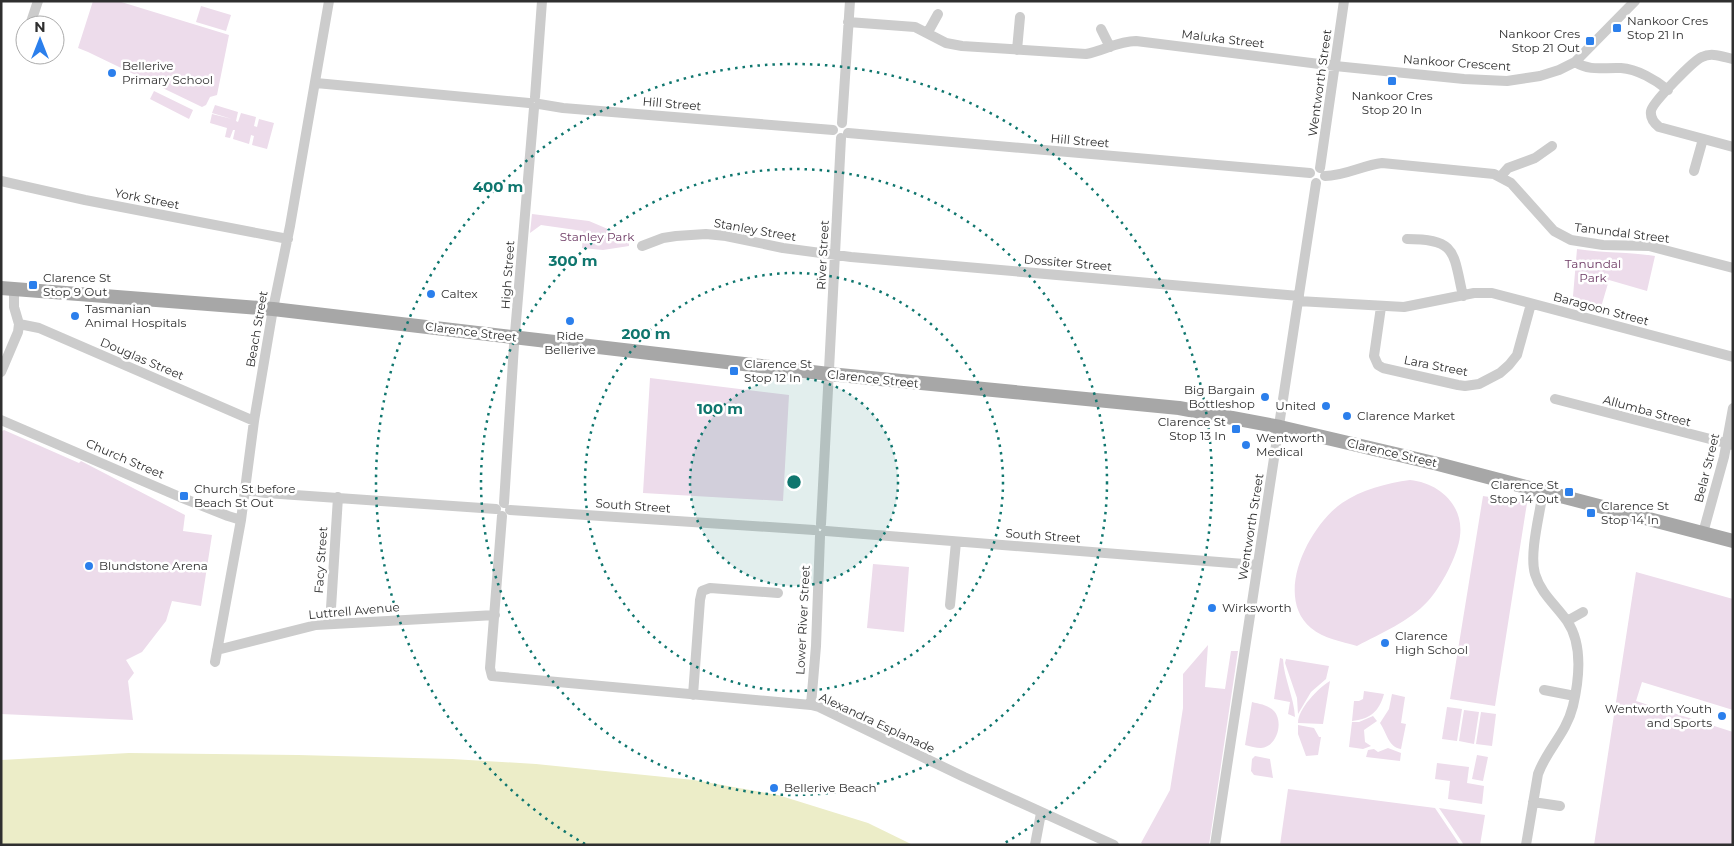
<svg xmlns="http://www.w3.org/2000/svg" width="1734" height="846" viewBox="0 0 1734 846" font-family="Montserrat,sans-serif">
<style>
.green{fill:#eddceb}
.water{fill:#ecedc8}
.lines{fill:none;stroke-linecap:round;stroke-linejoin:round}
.minor{stroke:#ccc;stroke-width:10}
.major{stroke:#a7a7a7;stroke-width:14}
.ring{fill:none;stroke:#0f766e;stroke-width:2.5;stroke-dasharray:2.5 5}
.poi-dot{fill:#2b7fec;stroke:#fff;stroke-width:2}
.labels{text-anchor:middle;stroke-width:5;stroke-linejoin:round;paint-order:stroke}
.poi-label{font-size:12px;fill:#2f2f2f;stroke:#fff;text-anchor:start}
.street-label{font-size:12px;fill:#2f2f2f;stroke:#fff}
.park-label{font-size:12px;fill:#6d3a64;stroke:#fff}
.centre{fill:#0f766e;stroke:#fff;stroke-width:2.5}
.ring-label{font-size:15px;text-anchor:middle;font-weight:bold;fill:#0f766e;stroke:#fff;stroke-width:5;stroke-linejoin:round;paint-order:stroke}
</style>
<rect width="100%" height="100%" fill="#fff"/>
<path class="green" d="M 93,1 L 118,1 L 229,35 L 217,95 L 210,97 L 206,105 L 202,107 L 88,52 L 78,48 Z
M 201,6 L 231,15 L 226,31 L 196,22 Z
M 154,91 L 193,110 L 189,119 L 150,99 Z
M 215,105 L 238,112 L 236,121 L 238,122 L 241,113 L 256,117 L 254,126 L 257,127 L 259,119 L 274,123 L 267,149 L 252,145 L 254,136 L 251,135 L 249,144 L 233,139 L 235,130 L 233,130 L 230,138 L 225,137 L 227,128 L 210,123 L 212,114 L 232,119 L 212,113 Z
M 532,214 L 589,221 L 629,238 L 629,246 L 603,250 L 582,248 L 583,231 L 541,225 L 530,233 Z
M 1577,249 C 1603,253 1629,252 1655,256 L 1647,291 L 1609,280 L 1599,314 L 1572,308 Z
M 650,378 L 789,395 L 783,501 L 643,493 Z
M 4,430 L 79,463 L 81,461 L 185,515 L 183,531 L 212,535 L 201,606 L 172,601 L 166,621 L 142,652 L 126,660 L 134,673 L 128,681 L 133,720 L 1,714 L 1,432 Z
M 1410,480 C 1439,483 1464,505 1460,536 C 1458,555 1441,587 1428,601 C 1409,622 1381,633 1357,646 C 1341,641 1324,639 1311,628 C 1273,596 1309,526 1342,503 C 1361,490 1387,483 1410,480 Z
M 1483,496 L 1527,503 L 1495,706 L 1450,699 Z
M 873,564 L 909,567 L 904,632 L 867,628 Z
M 1636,572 L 1733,599 L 1733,710 L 1642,682 L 1636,701 L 1733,732 L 1733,845 L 1594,845 Z
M 1208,645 L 1205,687 L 1225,689 L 1231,651 L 1238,651 L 1209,845 L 1144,845 L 1141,843 L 1170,790 L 1183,708 L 1183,674 Z
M 1280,658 L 1283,659 C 1284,679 1294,697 1295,717 L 1288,714 L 1290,702 L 1274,699 Z
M 1286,659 L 1329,666 L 1326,679 L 1311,692 L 1298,714 L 1297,698 L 1285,663 Z
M 1330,681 L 1323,724 L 1298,723 C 1298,709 1318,688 1330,681 Z
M 1364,691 L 1384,694 C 1379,712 1370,719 1352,721 L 1354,701 L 1359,701 L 1363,699 Z
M 1392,694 L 1405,697 L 1401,723 L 1406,724 L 1401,749 C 1388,747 1387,733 1380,723 L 1389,709 Z
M 1252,702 C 1260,704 1268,705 1274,711 C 1284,722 1277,747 1261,748 C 1256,748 1250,746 1245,745 Z
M 1447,707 L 1462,709 L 1457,741 L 1442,739 Z
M 1464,710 L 1479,712 L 1474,744 L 1459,741 Z
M 1481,712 L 1496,714 L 1492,746 L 1476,744 Z
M 1373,716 L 1377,721 L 1364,730 L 1365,742 L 1371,746 L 1363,749 L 1349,747 L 1352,722 L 1359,722 Z
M 1298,725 L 1314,728 L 1319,737 L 1321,737 L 1318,755 L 1306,756 L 1298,734 Z
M 1388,748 L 1401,753 L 1400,761 L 1366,757 L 1368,750 L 1374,749 L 1378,752 Z
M 1477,755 L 1488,757 L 1483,781 L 1472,779 Z
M 1255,756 L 1270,759 L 1273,778 L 1254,775 L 1251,771 L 1252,759 Z
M 1437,763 L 1469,767 L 1467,783 L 1484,786 L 1482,804 L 1448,799 L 1450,781 L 1435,779 Z
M 1288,789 L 1435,808 L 1460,845 L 1280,845 Z
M 1439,808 L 1485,815 L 1480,845 L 1464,845 Z"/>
<path class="water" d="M 129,753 L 298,755 L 452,759 L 536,764 L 694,780 L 778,795 L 868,823 L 913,845 L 1,845 L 1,760 Z"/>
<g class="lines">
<path class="minor" d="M 848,22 L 915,27 L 946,43 L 962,46 L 1086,54 C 1103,51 1118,41 1136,41 L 1335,66 L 1464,79 L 1507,81 L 1540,76 L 1559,70 L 1575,62 L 1635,1
M 30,25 L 38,1
M 1101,29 L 1110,47
M 928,32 L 938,14
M 1017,50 L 1020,17
M 1733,59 C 1723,57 1712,52 1702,57 C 1694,60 1652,103 1651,111 C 1650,118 1654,123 1659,127 L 1733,147
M 1575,62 C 1591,72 1604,67 1621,68 C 1637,69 1656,80 1668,90
M 316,83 L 529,103
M 535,97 L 542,1
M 539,104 L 563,108 L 833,130
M 842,123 L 850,1
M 848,133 L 1310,173
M 1320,168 L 1344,1
M 1694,171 L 1703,139
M 1325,176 C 1345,176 1363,165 1382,163 L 1494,174 L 1511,183 L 1554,231 L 1571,240 L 1603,245 L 1649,246 L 1733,268
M 1501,176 L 1508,168 L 1535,158 L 1552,146
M 1,181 L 85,200 L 288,239
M 1407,239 C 1457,239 1453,252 1463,296
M 642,246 L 663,238 L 676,236 L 706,234 L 726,236 L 783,248 L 851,257 L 1299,296
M 1298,301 L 1404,307 L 1474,293 L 1492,293 L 1733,357
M 1381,307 L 1374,356 L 1378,365 L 1383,368 L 1458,385 L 1465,386 L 1479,384 L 1500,373 L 1509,365 L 1517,355 L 1531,304
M 19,324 L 39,328 L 254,421
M 1,372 L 18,332 L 19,324 L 14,307 L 14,289
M 1555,399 L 1733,445
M 1,420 L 180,497 L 228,516 L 241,520
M 244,490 L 266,493 L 496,509
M 504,503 L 514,345 L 534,108
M 510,510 L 814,530
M 502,516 L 490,668 L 492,676 L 811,705 L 819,707 L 964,777 L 1114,845
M 821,524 L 841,138
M 826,531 L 1257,565
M 1703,533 L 1724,457 L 1733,408
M 950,605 L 956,542
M 1567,621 L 1583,612
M 330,624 L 338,497
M 217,650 L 316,625 L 495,615
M 215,662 L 241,520 L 254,421 L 273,309 L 290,226 L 329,1
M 1544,690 L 1575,696
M 693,695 L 700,600 L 702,591 L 710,588 L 778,593
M 811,705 L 816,646 L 820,536
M 1533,802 L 1560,806
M 1035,845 L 1041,813
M 1215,845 L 1316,183
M 1526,845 L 1538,774 C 1547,749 1566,734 1573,706 C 1579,680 1583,644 1567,621 C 1556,605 1541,594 1535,574 C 1529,553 1540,514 1543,491"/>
<path class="major" d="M 1,288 L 273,309 L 829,374 L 1179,408 L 1280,427 L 1438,464 L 1733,541"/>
</g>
<circle cx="794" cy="482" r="104" fill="#0f766e" fill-opacity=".12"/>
<g class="ring">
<circle cx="794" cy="482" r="104"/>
<circle cx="794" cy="482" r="209"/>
<circle cx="794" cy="482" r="313"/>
<path d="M585 844A418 418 0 1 1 1003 844"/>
</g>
<g class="poi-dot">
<rect x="1612" y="23" width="10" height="10" rx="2.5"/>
<rect x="1585" y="36" width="10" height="10" rx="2.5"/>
<circle cx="112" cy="73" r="5"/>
<rect x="1387" y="76" width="10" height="10" rx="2.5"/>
<rect x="28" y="280" width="10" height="10" rx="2.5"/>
<circle cx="431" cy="294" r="5"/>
<circle cx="75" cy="316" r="5"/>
<circle cx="570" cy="321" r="5"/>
<rect x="729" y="366" width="10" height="10" rx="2.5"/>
<circle cx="1265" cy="397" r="5"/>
<circle cx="1326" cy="406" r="5"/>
<circle cx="1347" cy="416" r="5"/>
<rect x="1231" y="424" width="10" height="10" rx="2.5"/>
<circle cx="1246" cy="445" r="5"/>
<rect x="1564" y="487" width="10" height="10" rx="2.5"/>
<rect x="179" y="491" width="10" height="10" rx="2.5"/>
<rect x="1586" y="508" width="10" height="10" rx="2.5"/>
<circle cx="89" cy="566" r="5"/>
<circle cx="1212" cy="608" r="5"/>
<circle cx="1385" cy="643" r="5"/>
<circle cx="1722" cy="716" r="5"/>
<circle cx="774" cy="788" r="5"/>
</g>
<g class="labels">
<g class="poi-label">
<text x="1627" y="25">Nankoor Cres<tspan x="1627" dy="14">Stop 21 In</tspan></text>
<text x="1580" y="38" text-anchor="end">Nankoor Cres<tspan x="1580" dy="14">Stop 21 Out</tspan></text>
<text x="122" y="70">Bellerive<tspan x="122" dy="14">Primary School</tspan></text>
<text x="1392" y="100" text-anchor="middle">Nankoor Cres<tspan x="1392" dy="14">Stop 20 In</tspan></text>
<text x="43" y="282">Clarence St<tspan x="43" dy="14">Stop 9 Out</tspan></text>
<text x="441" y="298">Caltex</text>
<text x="85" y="313">Tasmanian<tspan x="85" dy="14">Animal Hospitals</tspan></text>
<text x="570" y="340" text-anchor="middle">Ride<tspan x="570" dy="14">Bellerive</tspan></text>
<text x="744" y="368">Clarence St<tspan x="744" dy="14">Stop 12 In</tspan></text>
<text x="1255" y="394" text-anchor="end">Big Bargain<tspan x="1255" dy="14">Bottleshop</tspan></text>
<text x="1316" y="410" text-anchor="end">United</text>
<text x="1357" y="420">Clarence Market</text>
<text x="1226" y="426" text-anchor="end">Clarence St<tspan x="1226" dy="14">Stop 13 In</tspan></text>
<text x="1256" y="442">Wentworth<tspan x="1256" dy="14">Medical</tspan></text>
<text x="1559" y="489" text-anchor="end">Clarence St<tspan x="1559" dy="14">Stop 14 Out</tspan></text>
<text x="194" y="493">Church St before<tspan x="194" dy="14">Beach St Out</tspan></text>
<text x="1601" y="510">Clarence St<tspan x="1601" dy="14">Stop 14 In</tspan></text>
<text x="99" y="570">Blundstone Arena</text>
<text x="1222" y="612">Wirksworth</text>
<text x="1395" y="640">Clarence<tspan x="1395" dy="14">High School</tspan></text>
<text x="1712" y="713" text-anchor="end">Wentworth Youth<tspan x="1712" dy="14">and Sports</tspan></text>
<text x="784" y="792">Bellerive Beach</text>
</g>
<g class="street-label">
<text transform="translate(1223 39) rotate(7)" y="4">Maluka Street</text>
<text transform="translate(1457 63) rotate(4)" y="4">Nankoor Crescent</text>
<text transform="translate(1320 83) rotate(-82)" y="4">Wentworth Street</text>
<text transform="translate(672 104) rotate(5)" y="4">Hill Street</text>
<text transform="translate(1080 141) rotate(5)" y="4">Hill Street</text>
<text transform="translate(147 199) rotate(11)" y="4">York Street</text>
<text transform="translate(755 230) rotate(10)" y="4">Stanley Street</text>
<text transform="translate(1622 233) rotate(7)" y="4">Tanundal Street</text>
<text transform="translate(823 255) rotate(-87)" y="4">River Street</text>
<text transform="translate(1068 263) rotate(5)" y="4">Dossiter Street</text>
<text transform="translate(508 275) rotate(-86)" y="4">High Street</text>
<text transform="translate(1601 309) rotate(15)" y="4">Baragoon Street</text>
<text transform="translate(257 329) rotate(-80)" y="4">Beach Street</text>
<text transform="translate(471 332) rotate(7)" y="4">Clarence Street</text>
<text transform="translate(142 359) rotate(23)" y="4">Douglas Street</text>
<text transform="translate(1436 366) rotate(11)" y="4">Lara Street</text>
<text transform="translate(873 379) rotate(6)" y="4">Clarence Street</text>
<text transform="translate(1647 411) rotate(15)" y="4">Allumba Street</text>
<text transform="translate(1392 453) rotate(13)" y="4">Clarence Street</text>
<text transform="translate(125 459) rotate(23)" y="4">Church Street</text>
<text transform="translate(1707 468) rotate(-76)" y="4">Belar Street</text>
<text transform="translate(633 506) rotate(4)" y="4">South Street</text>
<text transform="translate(1251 527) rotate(-81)" y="4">Wentworth Street</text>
<text transform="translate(1043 536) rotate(4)" y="4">South Street</text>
<text transform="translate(321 560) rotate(-86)" y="4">Facy Street</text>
<text transform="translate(354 611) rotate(-5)" y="4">Luttrell Avenue</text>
<text transform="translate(803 620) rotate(-87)" y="4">Lower River Street</text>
<text transform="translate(877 723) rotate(25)" y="4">Alexandra Esplanade</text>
</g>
<g class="park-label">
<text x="597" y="241">Stanley Park</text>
<text x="1593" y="268">Tanundal<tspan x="1593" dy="14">Park</tspan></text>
</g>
</g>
<circle cx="794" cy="482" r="8" class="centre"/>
<g class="ring-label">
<text x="498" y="192">400 m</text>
<text x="573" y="266">300 m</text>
<text x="646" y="339">200 m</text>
<text x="720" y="414">100 m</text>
</g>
<rect width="1734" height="846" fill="none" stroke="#2f2f2f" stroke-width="5"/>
<g transform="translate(40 40)"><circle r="24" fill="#ffffff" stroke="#acacac"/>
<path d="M0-4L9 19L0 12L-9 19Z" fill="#2b7fec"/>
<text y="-8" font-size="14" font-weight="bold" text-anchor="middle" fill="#2f2f2f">N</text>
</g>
</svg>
